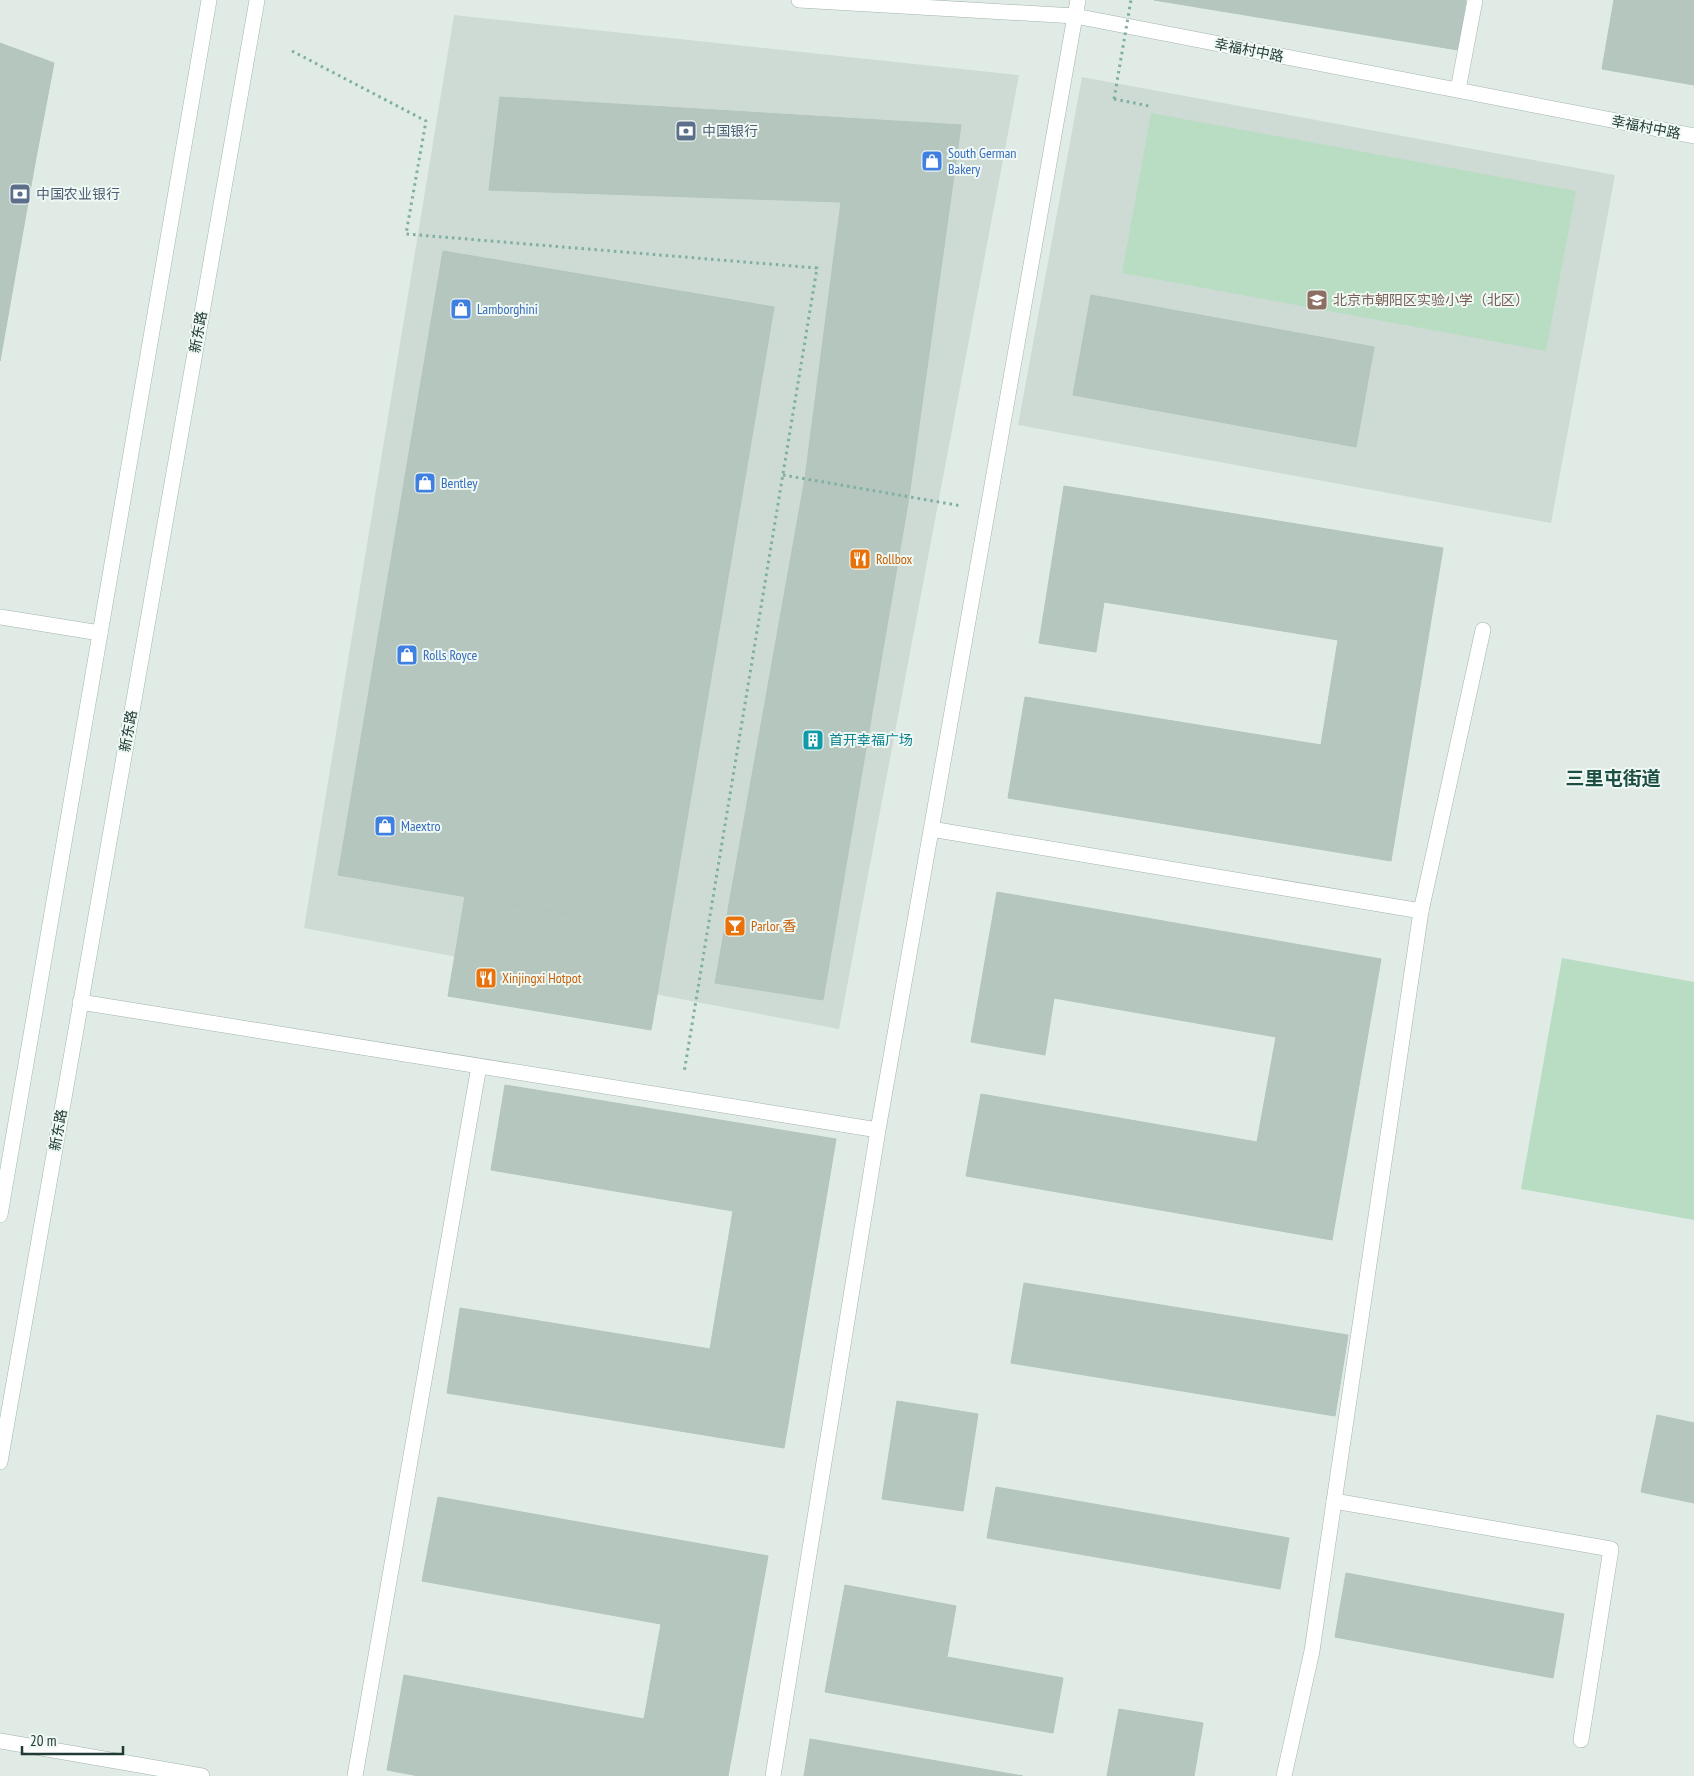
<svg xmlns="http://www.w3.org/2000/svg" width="1694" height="1776" viewBox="0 0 1694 1776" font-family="'PT Sans Narrow','Noto Sans SC',sans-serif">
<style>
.built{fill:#cedbd5}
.green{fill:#b8ddc3}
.building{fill:#b5c6bf;stroke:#b2c5be}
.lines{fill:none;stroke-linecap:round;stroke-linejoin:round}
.service-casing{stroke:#a3b3ad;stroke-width:16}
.minor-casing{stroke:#a3b3ad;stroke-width:16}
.secondary-casing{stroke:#9eb7af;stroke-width:16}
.path{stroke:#7fafa2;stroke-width:3;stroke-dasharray:2.5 4;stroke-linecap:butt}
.service{stroke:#fff;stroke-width:15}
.minor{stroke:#fff;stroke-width:15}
.secondary{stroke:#fff;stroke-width:15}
.path-bridge{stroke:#7fafa2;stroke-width:3;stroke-dasharray:2.5 4;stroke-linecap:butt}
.labels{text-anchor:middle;stroke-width:4;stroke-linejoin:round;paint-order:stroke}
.street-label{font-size:14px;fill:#203b35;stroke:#f0f8f4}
.service-label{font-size:14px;fill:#4e5e75;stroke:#f0f8f4;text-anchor:start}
.shop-label{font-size:14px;fill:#366cbe;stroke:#f0f8f4;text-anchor:start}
.education-label{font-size:14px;fill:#785e54;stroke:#f0f8f4;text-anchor:start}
.food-label{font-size:14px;fill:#c56008;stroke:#f0f8f4;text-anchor:start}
.culture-label{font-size:14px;fill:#0d838f;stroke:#f0f8f4;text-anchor:start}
.district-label{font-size:19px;font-weight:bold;fill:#1c4e43;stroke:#f0f8f4}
</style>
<rect width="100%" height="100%" fill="#e0ebe6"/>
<path class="built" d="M 454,15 L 1019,75 L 839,1029 L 304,928 Z
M 1082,77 L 1615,175 L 1551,523 L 1018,425 Z"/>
<path class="green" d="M 1151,113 L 1576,191 L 1546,351 L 1122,273 Z
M 1562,958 L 1694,982 L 1694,1220 L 1521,1189 Z"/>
<path class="building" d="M 1154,0 L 1466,0 L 1458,50 Z
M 1614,0 L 1694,0 L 1694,85 L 1602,69 Z
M 0,43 L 54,63 L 35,163 L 0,151 Z
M 500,97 L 961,125 L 909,497 L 823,1000 L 715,983 L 805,478 L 841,202 L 489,190 Z
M 0,151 L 35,163 L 0,361 Z
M 443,251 L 774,307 L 668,931 L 338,875 Z
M 1091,295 L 1374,347 L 1356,447 L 1073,395 Z
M 1064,486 L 1443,548 L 1391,861 L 1008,798 L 1025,697 L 1321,745 L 1338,640 L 1104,602 L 1096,652 L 1039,643 Z
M 997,892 L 1381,959 L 1332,1240 L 966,1176 L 981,1094 L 1257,1142 L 1276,1037 L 1054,998 L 1045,1055 L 971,1042 Z
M 465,896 L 668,931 L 651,1030 L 448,996 Z
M 505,1085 L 836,1139 L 784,1448 L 447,1393 L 460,1308 L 710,1349 L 733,1211 L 491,1170 Z
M 1024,1283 L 1348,1335 L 1335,1416 L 1011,1363 Z
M 897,1401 L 978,1414 L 963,1511 L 882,1499 Z
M 1657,1415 L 1694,1423 L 1694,1503 L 1641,1492 Z
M 996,1487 L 1289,1538 L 1280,1589 L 987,1538 Z
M 438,1497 L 768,1556 L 728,1776 L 419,1776 L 387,1770 L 404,1675 L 644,1719 L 661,1624 L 422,1581 Z
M 1346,1573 L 1564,1614 L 1553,1678 L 1335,1637 Z
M 845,1585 L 956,1606 L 947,1657 L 1063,1678 L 1053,1733 L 825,1692 Z
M 1119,1709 L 1203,1723 L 1194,1776 L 1107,1776 Z
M 810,1739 L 1023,1776 L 804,1776 Z"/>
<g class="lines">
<g class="service-casing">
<path id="service" d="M 931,829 L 1421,911 L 1483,630
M 80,1002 L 878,1130 L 1075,16
M 1334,1501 L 1611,1549 L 1581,1740
M 0,1741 L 202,1776
M 355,1776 L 479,1066
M 773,1776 L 878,1130"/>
</g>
<g class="minor-casing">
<path id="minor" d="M 799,0 L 1075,16 L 1694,136
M 1075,16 L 1078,0
M 1458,90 L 1475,0
M 0,617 L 100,633
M 1284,1776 L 1312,1651 L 1421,911"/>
</g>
<g class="secondary-casing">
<path id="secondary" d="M 0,1215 L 209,0
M 0,1462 L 257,0"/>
</g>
<path class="path" d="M 292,51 L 426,121 L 406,234 L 817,268 L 684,1073
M 1114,99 L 1149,106
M 783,475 L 962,506"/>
<use href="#service" class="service"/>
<use href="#minor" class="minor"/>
<use href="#secondary" class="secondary"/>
<path class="path-bridge" d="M 1114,99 L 1131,0"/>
</g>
<defs>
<g id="bank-square" transform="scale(1.125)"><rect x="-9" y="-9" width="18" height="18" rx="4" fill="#5c6f8a" stroke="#f0f8f4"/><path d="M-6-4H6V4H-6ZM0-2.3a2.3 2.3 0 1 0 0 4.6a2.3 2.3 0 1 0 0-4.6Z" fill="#fff"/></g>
<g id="shop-square" transform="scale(1.125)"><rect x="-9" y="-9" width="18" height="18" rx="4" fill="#3f7fe0" stroke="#f0f8f4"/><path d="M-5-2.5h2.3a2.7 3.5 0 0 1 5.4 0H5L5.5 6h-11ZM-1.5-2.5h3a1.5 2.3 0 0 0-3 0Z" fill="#fff"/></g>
<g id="school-square" transform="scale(1.125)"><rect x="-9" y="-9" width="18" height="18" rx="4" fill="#8d6e63" stroke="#f0f8f4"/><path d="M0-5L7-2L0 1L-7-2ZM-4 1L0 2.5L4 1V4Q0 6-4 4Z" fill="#fff"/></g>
<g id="restaurant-square" transform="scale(1.125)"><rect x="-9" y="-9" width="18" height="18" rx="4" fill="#e8710a" stroke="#f0f8f4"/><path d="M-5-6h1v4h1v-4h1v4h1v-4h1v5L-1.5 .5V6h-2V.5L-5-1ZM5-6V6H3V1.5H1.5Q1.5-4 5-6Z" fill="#fff"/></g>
<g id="building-square" transform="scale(1.125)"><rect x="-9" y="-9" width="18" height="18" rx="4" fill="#0f9aa8" stroke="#f0f8f4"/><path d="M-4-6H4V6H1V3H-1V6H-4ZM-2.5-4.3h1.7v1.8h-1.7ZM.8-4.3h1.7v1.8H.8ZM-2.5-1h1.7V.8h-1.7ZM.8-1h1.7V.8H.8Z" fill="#fff"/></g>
<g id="bar-square" transform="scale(1.125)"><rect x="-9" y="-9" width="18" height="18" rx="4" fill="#e8710a" stroke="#f0f8f4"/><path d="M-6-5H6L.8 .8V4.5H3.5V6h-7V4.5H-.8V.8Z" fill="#fff"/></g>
</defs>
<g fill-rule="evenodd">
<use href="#bank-square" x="686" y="131"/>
<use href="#shop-square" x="932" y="161"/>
<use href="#bank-square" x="20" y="194"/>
<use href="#school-square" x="1317" y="300"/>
<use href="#shop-square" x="461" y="309"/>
<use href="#shop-square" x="425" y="483"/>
<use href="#restaurant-square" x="860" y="559"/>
<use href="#shop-square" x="407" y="655"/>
<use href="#building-square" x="813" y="740"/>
<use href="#shop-square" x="385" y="826"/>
<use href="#bar-square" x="735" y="926"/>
<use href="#restaurant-square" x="486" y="978"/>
</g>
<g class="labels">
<g class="street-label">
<text transform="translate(1249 50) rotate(11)" y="5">幸福村中路</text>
<text transform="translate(1646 127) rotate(11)" y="5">幸福村中路</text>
<text transform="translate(198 332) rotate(-80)" y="5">新东路</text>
<text transform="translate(128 731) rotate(-80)" y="5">新东路</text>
<text transform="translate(58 1130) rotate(-80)" y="5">新东路</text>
</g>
<g class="service-label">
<text x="702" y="136">中国银行</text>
<text x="36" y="199">中国农业银行</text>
</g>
<g class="shop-label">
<text x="948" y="158">South German<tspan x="948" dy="16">Bakery</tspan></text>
<text x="477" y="314">Lamborghini</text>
<text x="441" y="488">Bentley</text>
<text x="423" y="660">Rolls Royce</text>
<text x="401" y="831">Maextro</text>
</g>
<g class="education-label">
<text x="1333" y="305">北京市朝阳区实验小学（北区）</text>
</g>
<g class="food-label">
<text x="876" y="564">Rollbox</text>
<text x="751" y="931">Parlor 香</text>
<text x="502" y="983">Xinjingxi Hotpot</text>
</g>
<g class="culture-label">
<text x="829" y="745">首开幸福广场</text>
</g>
<g class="district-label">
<text x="1613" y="785">三里屯街道</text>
</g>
</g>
<path d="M22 1746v8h101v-8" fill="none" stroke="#203b35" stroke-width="2.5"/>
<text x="30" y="1746" font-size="15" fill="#203b35" stroke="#f0f8f4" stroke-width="4" paint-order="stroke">20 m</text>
</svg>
